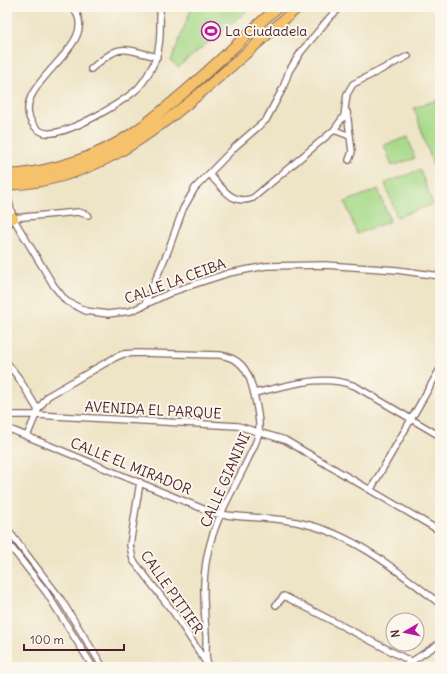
<svg xmlns="http://www.w3.org/2000/svg" width="447" height="674" viewBox="0 0 447 674" font-family="Delius,sans-serif">
<style>
.green{fill:#a6d988;stroke:#787c5a}
.lines{fill:none;stroke-linecap:round;stroke-linejoin:round}
.street-casing{stroke:#836461;stroke-width:8}
.highway-casing{stroke:#836461;stroke-width:12}
.street{stroke:#fff;stroke-width:5.5}
.highway{stroke:#f5c16b;stroke-width:10}
.labels{text-anchor:middle;stroke-width:4;stroke-linejoin:round;paint-order:stroke}
.poi-label{font-size:14px;fill:#4a1f2b;stroke:#fbf7ec;text-anchor:start}
.street-label{font-size:14px;fill:#4a1f2b;stroke:#fbf7ec}
</style>
<rect width="100%" height="100%" fill="#fbf7ec"/>
<filter id="ink" filterUnits="userSpaceOnUse"><feTurbulence type="fractalNoise" baseFrequency=".025" numOctaves="2"/><feDisplacementMap in="SourceGraphic" scale="8" xChannelSelector="R" yChannelSelector="G"/><feConvolveMatrix kernelMatrix="1 2 1 2 8 2 1 2 1" color-interpolation-filters="sRGB"/></filter>
<filter id="wash" filterUnits="userSpaceOnUse"><feTurbulence type="fractalNoise" baseFrequency=".012" numOctaves="4" result="noise"/><feDisplacementMap in="SourceGraphic" scale="16" xChannelSelector="R" yChannelSelector="G"/><feGaussianBlur stdDeviation="0.9" result="paint"/><feColorMatrix in="noise" values="0 0 0 0 0 0 0 0 0 0 0 0 0 0 0 0 0 1.4 0 .05"/><feComposite in="paint" operator="in"/></filter>
<g filter="url(#wash)">
<rect width="100%" height="100%" fill="#eee4c6"/>
<path class="green" d="M 192,7 L 252,7 L 178,67 L 171,61 Z
M 440,99 L 440,186 L 414,108 Z
M 408,137 L 415,158 L 392,166 L 384,145 Z
M 420,170 L 433,204 L 397,217 L 385,183 Z
M 378,189 L 390,221 L 357,234 L 345,202 Z"/>
</g>
<g filter="url(#ink)">
<g class="lines">
<g class="street-casing">
<path id="street" d="M 72,7 C 108,46 0,86 35,127 C 39,131 45,134 51,133 C 72,132 118,105 135,91 C 142,85 148,75 152,67 C 162,49 160,27 160,7
M 91,69 C 121,43 121,48 157,57
M 347,112 L 352,152 L 349,160
M 334,130 L 350,136
M 209,174 C 223,188 232,206 253,198 L 334,130 L 344,116 L 347,94 L 353,84 L 408,56
M 7,194 L 13,218 L 54,286 L 66,301 L 86,311 L 108,314 L 131,311 L 172,292 L 198,283 L 229,273 L 266,266 L 325,265 L 397,270 L 440,276
M 13,218 L 78,212 L 88,215
M 7,228 L 11,219
M 144,306 L 168,251 L 183,209 L 195,188 L 236,146 L 266,120 L 283,88 L 289,71 L 301,52 L 330,17 L 341,7
M 7,363 L 18,377 L 38,410
M 254,393 C 288,386 322,373 355,386 L 440,436
M 7,415 L 36,415 L 238,426 L 285,440 L 440,531
M 7,428 L 213,513 C 242,519 272,516 301,523 C 354,534 398,571 440,604
M 27,436 L 38,410 L 48,396 L 114,358 L 123,354 L 137,353 L 220,355 C 239,358 247,368 252,386 C 255,397 260,420 259,431 C 258,440 252,451 248,459 C 235,487 218,514 210,544 C 201,575 204,604 206,634 C 207,643 204,660 209,667
M 140,482 L 130,545 L 133,560 L 174,613 L 207,664
M 371,489 L 440,369
M 7,529 L 60,598 L 103,667
M 7,542 L 46,592 L 93,667
M 276,605 L 284,596 L 410,661
M 403,667 L 440,643"/>
</g>
<g class="highway-casing">
<path id="highway" d="M 7,175 C 49,173 98,157 133,133 C 184,97 231,48 278,7
M 7,185 C 91,181 150,137 212,83 C 241,58 269,33 298,7
M 7,219 L 13,218"/>
</g>
<use href="#street" class="street"/>
<use href="#highway" class="highway"/>
</g>
</g>
<defs>
<g id="stadium-ring" transform="scale(1)"><circle r="9.5" fill="#fbf7ec" stroke="#b5179e" stroke-width="1.5"/><path d="M0-5a6.5 5 0 1 0 0 10a6.5 5 0 1 0 0-10ZM-3.5-1.8h7v3.6h-7Z" fill="#b5179e"/></g>
</defs>
<g fill-rule="evenodd">
<use href="#stadium-ring" x="211" y="31"/>
</g>
<g class="labels">
<g class="poi-label">
<text x="225" y="36">La Ciudadela</text>
</g>
<g class="street-label">
<text transform="translate(175 281) rotate(-20)" y="5">CALLE LA CEIBA</text>
<text transform="translate(153 410) rotate(3)" y="5">AVENIDA EL PARQUE</text>
<text transform="translate(131 466) rotate(22)" y="5">CALLE EL MIRADOR</text>
<text transform="translate(225 480) rotate(-66)" y="5">CALLE GIANINI</text>
<text transform="translate(172 592) rotate(55)" y="5">CALLE PITTIER</text>
</g>
</g>
<rect width="447" height="674" fill="none" stroke="#fbf7ec" stroke-width="24"/>
<g transform="translate(405 632) rotate(261)"><circle r="19" fill="#fbf7ec" stroke="#b4a19f"/>
<path d="M0-3L7 15L0 10L-7 15Z" fill="#b5179e"/>
<text y="-6" font-size="11" font-weight="bold" text-anchor="middle" fill="#4a1f2b">N</text>
</g>
<path d="M24 644v6h100v-6" fill="none" stroke="#4a1f2b" stroke-width="2"/>
<text x="30" y="644" font-size="12" fill="#4a1f2b" stroke="#fbf7ec" stroke-width="3" paint-order="stroke">100 m</text>
</svg>
